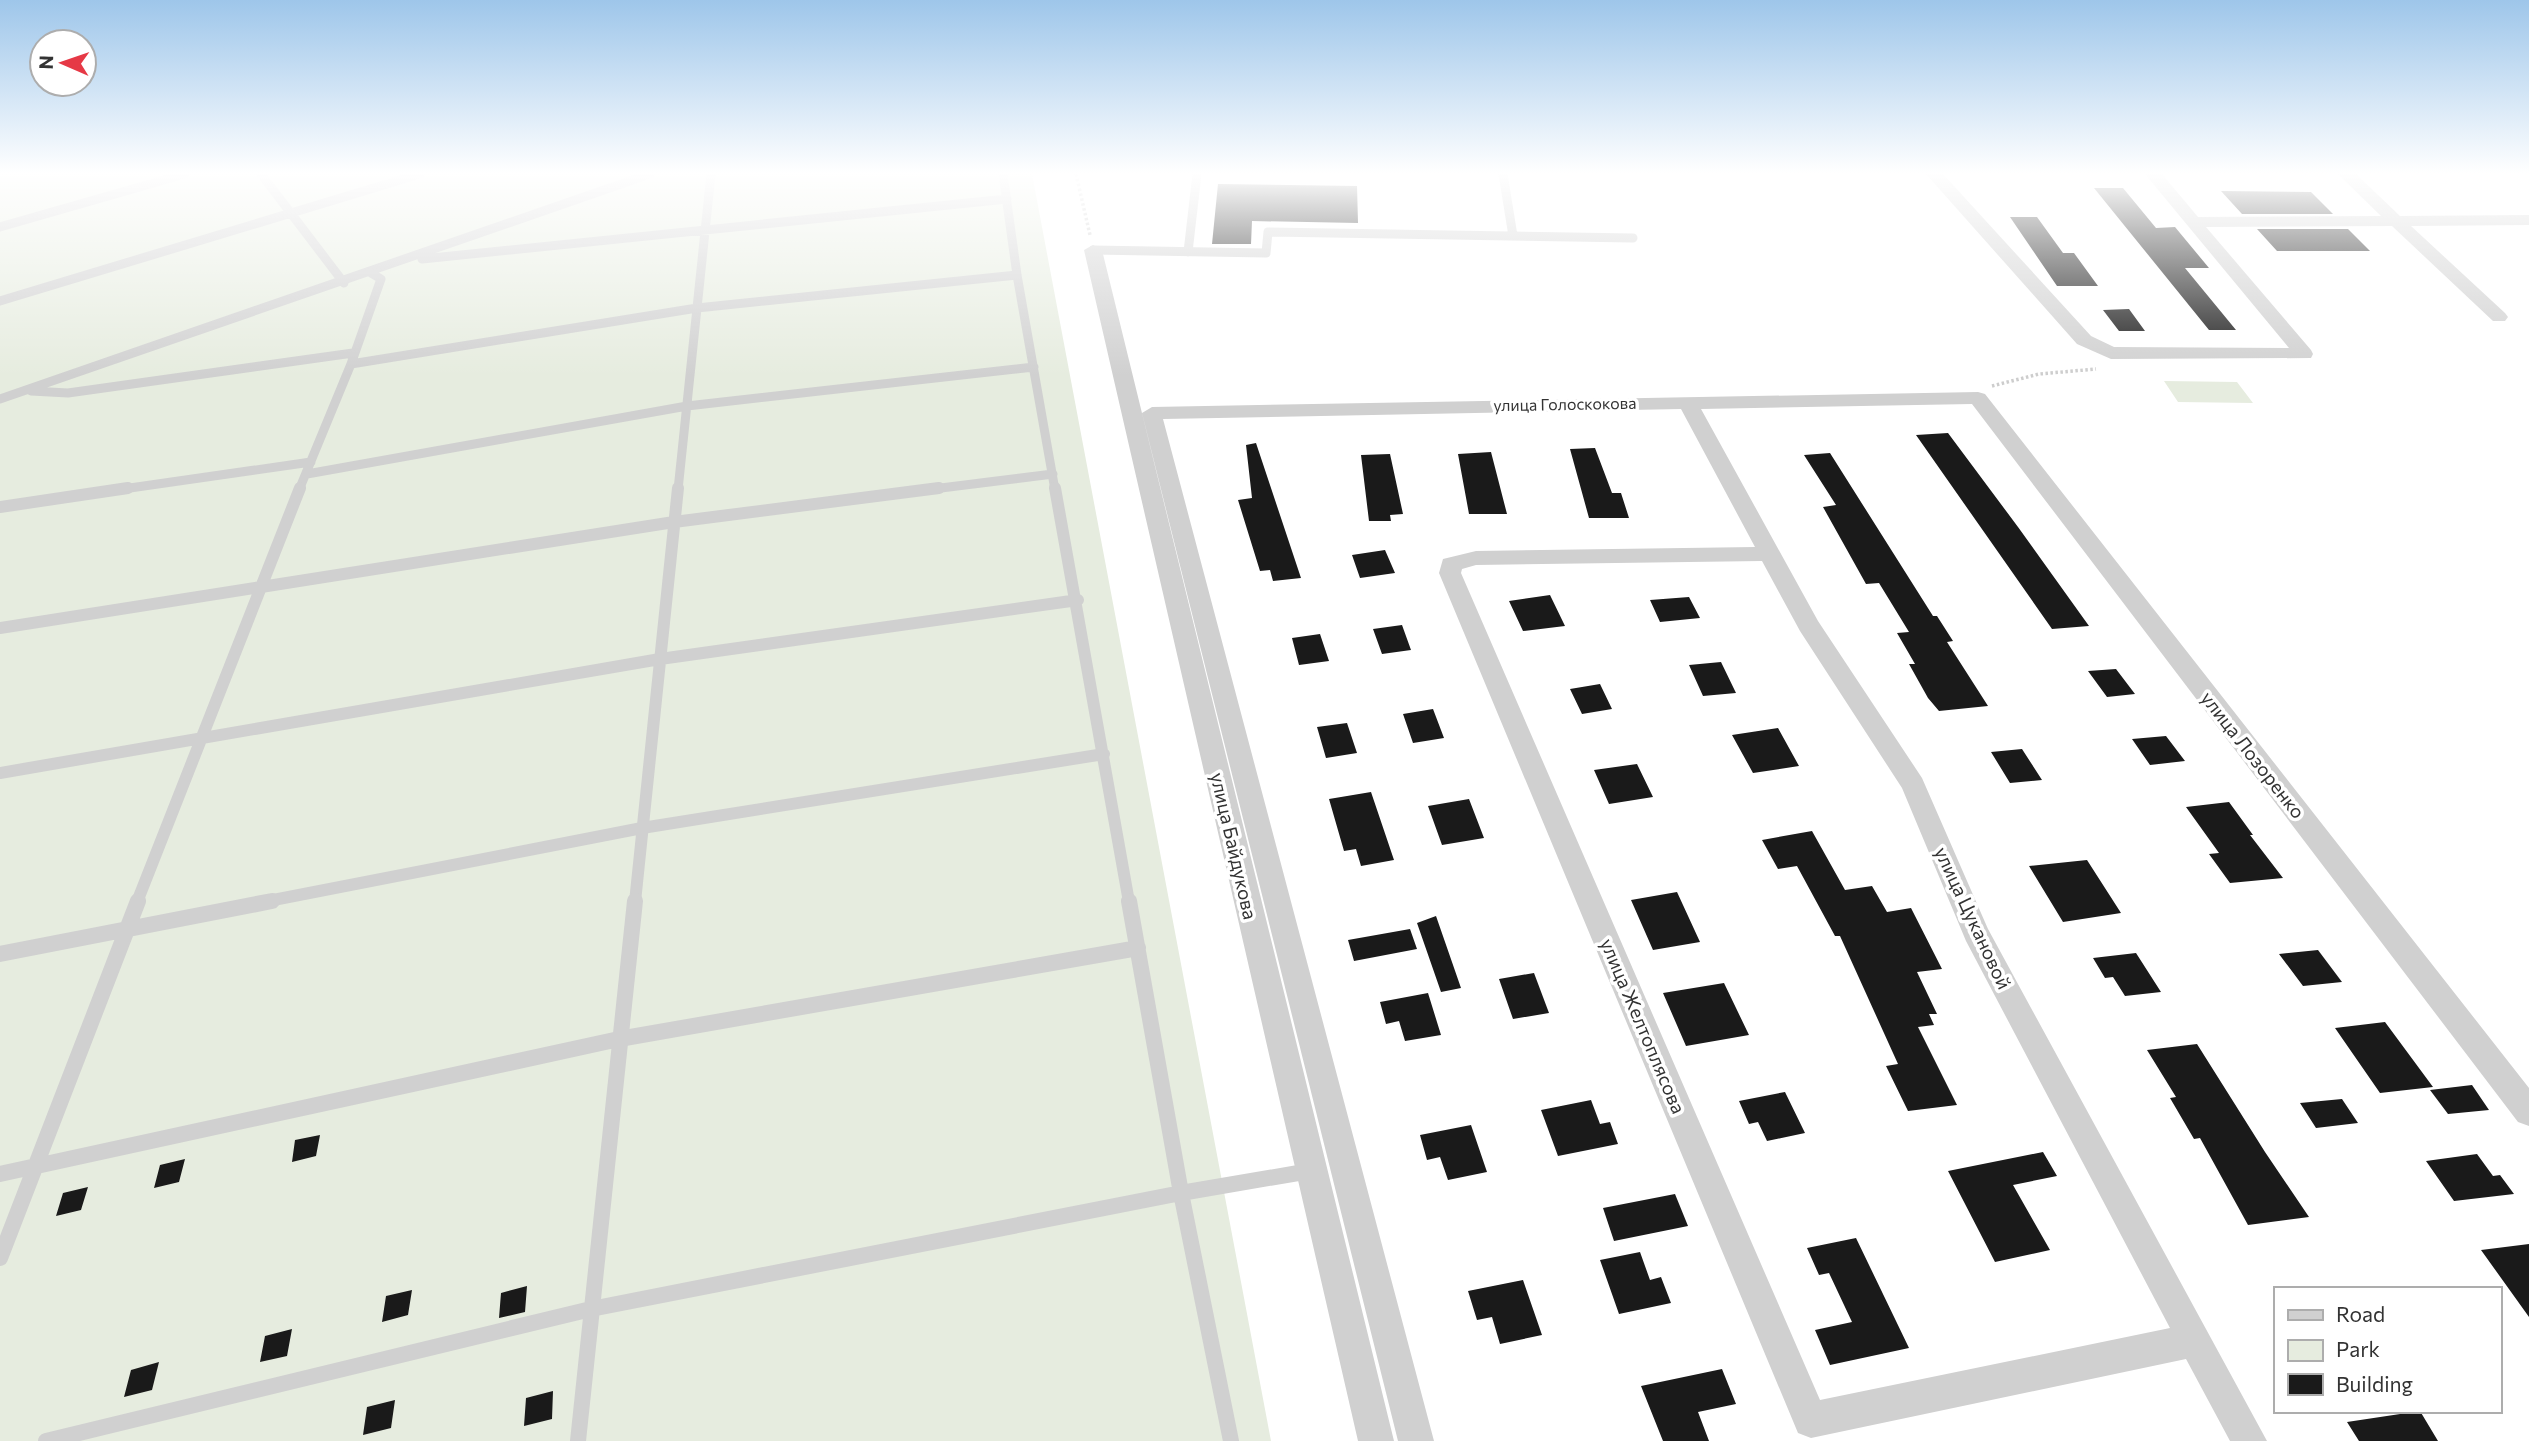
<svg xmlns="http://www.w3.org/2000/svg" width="2529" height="1441" viewBox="0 0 2529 1441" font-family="Commissioner,sans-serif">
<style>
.green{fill:#e6ecdf}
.building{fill:#1a1a1a}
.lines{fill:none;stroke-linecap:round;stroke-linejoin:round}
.path{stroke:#cdcdcd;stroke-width:3.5;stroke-dasharray:2.5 2.5;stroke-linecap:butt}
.service-far2{stroke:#d0d0d0;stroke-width:9}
.service-far1{stroke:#d0d0d0;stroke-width:12}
.service{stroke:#d0d0d0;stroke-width:16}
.minor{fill:#d0d0d0;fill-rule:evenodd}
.labels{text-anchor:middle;stroke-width:7;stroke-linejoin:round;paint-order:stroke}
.far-street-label{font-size:16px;fill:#333;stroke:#fff}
.street-label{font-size:19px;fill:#333;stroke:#fff}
</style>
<rect width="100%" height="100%" fill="#fff"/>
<path class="green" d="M 0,174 L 1032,174 L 1271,1441 L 0,1441 Z
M 2164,381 L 2237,382 L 2253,403 L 2178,402 Z"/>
<path class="building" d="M 1218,184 L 1357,186 L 1358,223 L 1252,221 L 1251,244 L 1212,244 Z
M 2094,188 L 2123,188 L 2156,228 L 2175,227 L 2209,268 L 2185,268 L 2236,330 L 2209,330 Z
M 2221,191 L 2311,192 L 2333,214 L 2242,214 Z
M 2010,217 L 2037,217 L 2063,253 L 2074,253 L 2098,286 L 2057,286 Z
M 2257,229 L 2348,229 L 2370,251 L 2277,251 Z
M 2129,309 L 2145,331 L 2119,331 L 2103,310 Z
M 1948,433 L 2018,527 L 2089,626 L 2052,629 L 1916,435 Z
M 1256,443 L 1301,578 L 1273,581 L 1270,570 L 1260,571 L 1238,500 L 1252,498 L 1246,445 Z
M 1595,448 L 1612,493 L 1621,493 L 1629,518 L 1589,518 L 1570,449 Z
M 1491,452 L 1507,514 L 1469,514 L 1458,454 Z
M 1830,453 L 1933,616 L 1937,616 L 1953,641 L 1947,642 L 1988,706 L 1939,711 L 1928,698 L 1909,664 L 1915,664 L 1897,633 L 1909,632 L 1879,583 L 1866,584 L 1823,507 L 1836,505 L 1804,455 Z
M 1390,454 L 1403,514 L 1390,515 L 1391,521 L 1369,521 L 1361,455 Z
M 1385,550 L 1395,573 L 1360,578 L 1352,555 Z
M 1550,595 L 1565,626 L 1523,631 L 1509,601 Z
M 1689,597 L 1700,618 L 1660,622 L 1650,600 Z
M 1402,625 L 1411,650 L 1382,654 L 1373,629 Z
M 1320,634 L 1329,661 L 1299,665 L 1292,638 Z
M 1721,662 L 1736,693 L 1703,696 L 1689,665 Z
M 2116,669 L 2135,694 L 2107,697 L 2088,671 Z
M 1600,684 L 1612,709 L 1582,714 L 1570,689 Z
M 1433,709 L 1444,738 L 1413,743 L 1403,714 Z
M 1347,723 L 1357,753 L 1326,758 L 1317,727 Z
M 1778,728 L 1799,766 L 1753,773 L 1732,735 Z
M 2166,736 L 2185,761 L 2150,765 L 2132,739 Z
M 2022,749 L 2042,780 L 2010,783 L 1991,752 Z
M 1637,764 L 1653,797 L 1609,804 L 1594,770 Z
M 1371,792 L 1394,860 L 1361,866 L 1356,849 L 1344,851 L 1329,799 Z
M 1469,799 L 1484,838 L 1442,845 L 1428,806 Z
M 2229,802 L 2253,835 L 2250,835 L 2283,878 L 2230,883 L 2209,854 L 2219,853 L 2186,807 Z
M 1812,831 L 1845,890 L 1872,886 L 1887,912 L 1911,908 L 1942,969 L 1917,972 L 1937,1014 L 1929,1014 L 1934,1025 L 1918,1027 L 1957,1105 L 1908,1111 L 1886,1066 L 1898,1064 L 1840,936 L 1835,936 L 1797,866 L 1778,869 L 1762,840 Z
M 2087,860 L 2121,913 L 2063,922 L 2029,866 Z
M 1677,892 L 1700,942 L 1653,950 L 1631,900 Z
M 1436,916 L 1461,988 L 1441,992 L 1417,923 Z
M 1410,929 L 1417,949 L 1354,961 L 1348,940 Z
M 2318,950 L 2342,982 L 2303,986 L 2279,954 Z
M 2136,953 L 2161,992 L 2125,996 L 2113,977 L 2105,978 L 2093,958 Z
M 1534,973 L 1549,1013 L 1513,1019 L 1499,979 Z
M 1724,983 L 1749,1035 L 1686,1046 L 1663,993 Z
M 1428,993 L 1441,1035 L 1405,1041 L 1399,1021 L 1386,1024 L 1380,1002 Z
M 2385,1022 L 2433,1087 L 2380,1093 L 2335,1028 Z
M 2197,1044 L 2265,1152 L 2309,1217 L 2248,1225 L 2200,1138 L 2194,1139 L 2170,1098 L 2176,1097 L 2147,1050 Z
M 2472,1085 L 2489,1110 L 2448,1114 L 2430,1090 Z
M 1785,1092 L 1805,1133 L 1767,1141 L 1758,1122 L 1749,1124 L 1739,1101 Z
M 2342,1099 L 2358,1123 L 2316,1128 L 2300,1103 Z
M 1591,1100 L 1600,1124 L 1610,1122 L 1618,1144 L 1558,1156 L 1541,1110 Z
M 1471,1125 L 1487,1172 L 1448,1180 L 1440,1157 L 1427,1160 L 1420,1135 Z
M 320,1135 L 316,1156 L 292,1162 L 295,1140 Z
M 2043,1152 L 2057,1176 L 2013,1185 L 2050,1250 L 1995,1262 L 1948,1171 Z
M 2477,1154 L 2493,1176 L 2500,1175 L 2514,1194 L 2454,1201 L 2426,1161 Z
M 185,1159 L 179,1182 L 154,1188 L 160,1165 Z
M 88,1187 L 81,1210 L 56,1216 L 63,1193 Z
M 1675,1194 L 1688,1226 L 1614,1241 L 1603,1208 Z
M 1856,1238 L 1909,1348 L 1830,1365 L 1815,1330 L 1852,1322 L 1829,1273 L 1819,1275 L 1807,1248 Z
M 2529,1244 L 2529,1317 L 2481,1250 Z
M 1640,1252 L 1650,1280 L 1661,1277 L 1671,1303 L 1619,1314 L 1600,1260 Z
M 1523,1280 L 1542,1335 L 1500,1344 L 1492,1317 L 1477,1320 L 1468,1291 Z
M 527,1286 L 525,1312 L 499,1318 L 501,1293 Z
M 412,1290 L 408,1315 L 382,1322 L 386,1296 Z
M 292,1329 L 287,1356 L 260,1362 L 265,1336 Z
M 159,1362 L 152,1390 L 124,1397 L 131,1370 Z
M 1722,1369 L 1736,1404 L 1698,1412 L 1709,1441 L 1663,1441 L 1641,1386 Z
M 553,1391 L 552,1419 L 524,1426 L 526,1398 Z
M 395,1400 L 391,1428 L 363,1435 L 367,1407 Z
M 2420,1411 L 2438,1441 L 2359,1441 L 2347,1422 Z"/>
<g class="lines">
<path class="path" d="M 1076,174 L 1090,235
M 1992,386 L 2039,374 L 2096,369"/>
<path class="service-far2" d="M 261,174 L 344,283
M 1003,174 L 1017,275 L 1055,490
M 1503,174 L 1513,236
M 0,227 L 185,174
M 1093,250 L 1266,253 L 1268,232 L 1633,238
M 1188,252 L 1197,174
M 422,259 L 1007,199
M 0,301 L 420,174
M 351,364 L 697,308 L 1017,275
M 31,391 L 68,393 L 353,353
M 0,399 L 650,174
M 307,474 L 687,406 L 1034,367
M 116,490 L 311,462
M 299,490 L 351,364 L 381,279 L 371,273
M 678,490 L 711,174
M 925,490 L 1053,474"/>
<path class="service-far1" d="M 1055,488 L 1129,902
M 0,507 L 128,488
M 0,628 L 674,522 L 939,488
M 0,773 L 660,659 L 1078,600
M 137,902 L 300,488
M 263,902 L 642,828 L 1104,754
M 635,902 L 678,488"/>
<path class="service" d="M 1129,901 L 1181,1193 L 1231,1441
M 0,954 L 272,901
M 0,1174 L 619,1039 L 1138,948
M 0,1258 L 138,901
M 46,1441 L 591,1309 L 1181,1193 L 1310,1171
M 578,1441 L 635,901"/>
<path class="minor" d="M 1926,174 L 1943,174 L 2091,336 L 2114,347 L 2289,348 L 2145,174 L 2162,174 L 2198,217 L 2381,216 L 2338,174 L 2356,174 L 2400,216 L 2529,215 L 2529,225 L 2411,226 L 2505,313 L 2508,317 L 2505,321 L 2493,321 L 2392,226 L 2206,227 L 2311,350 L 2313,354 L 2311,358 L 2111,359 L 2077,344 Z
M 1093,245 L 1102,250 L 1394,1441 L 1358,1441 L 1084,250 Z
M 1978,392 L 1985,394 L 2529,1088 L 2529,1126 L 2518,1122 L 1972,404 L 1701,409 L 1818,621 L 1922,778 L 1988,929 L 2267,1441 L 2230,1441 L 2186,1359 L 1811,1438 L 1798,1433 L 1439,573 L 1443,559 L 1476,551 L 1755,547 L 1681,409 L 1163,419 L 1434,1441 L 1398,1441 L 1142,413 L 1152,407 ZM 1762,561 L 1800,631 L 1902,788 L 1966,941 L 2170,1328 L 1820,1400 L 1461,573 L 1462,569 L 1476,565 Z"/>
</g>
<linearGradient id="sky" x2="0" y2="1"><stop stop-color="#9ec6ea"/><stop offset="0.46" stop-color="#fff"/><stop offset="1" stop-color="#fff" stop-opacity="0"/></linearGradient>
<rect width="2529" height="376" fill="url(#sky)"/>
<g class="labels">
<g class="far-street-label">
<text transform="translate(1565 404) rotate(-1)" y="6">улица Голоскокова</text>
</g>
<g class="street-label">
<text transform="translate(2253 755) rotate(52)" y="7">улица Лозоренко</text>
<text transform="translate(1234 846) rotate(77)" y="7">улица Байдукова</text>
<text transform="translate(1973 918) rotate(65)" y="7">улица Цукановой</text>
<text transform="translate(1643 1026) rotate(67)" y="7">улица Желтоплясова</text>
</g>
</g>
<rect x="2274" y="1287" width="228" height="126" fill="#ffffff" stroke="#adadad" stroke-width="2"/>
<rect x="2288" y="1310" width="35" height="10" fill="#d0d0d0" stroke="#adadad" stroke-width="2"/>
<text x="2336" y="1322" font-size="21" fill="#333333">Road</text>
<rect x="2288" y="1340" width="35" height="21" fill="#e6ecdf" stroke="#adadad" stroke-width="2"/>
<text x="2336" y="1357" font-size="21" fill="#333333">Park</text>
<rect x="2288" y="1374" width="35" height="21" fill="#1a1a1a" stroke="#adadad" stroke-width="2"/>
<text x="2336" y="1392" font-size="21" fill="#333333">Building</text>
<g transform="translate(63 63) rotate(272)"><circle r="33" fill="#ffffff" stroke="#adadad" stroke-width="2"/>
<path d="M0-5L12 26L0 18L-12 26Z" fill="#e63946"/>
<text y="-10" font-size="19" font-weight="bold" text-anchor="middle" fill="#333333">N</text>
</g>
</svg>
